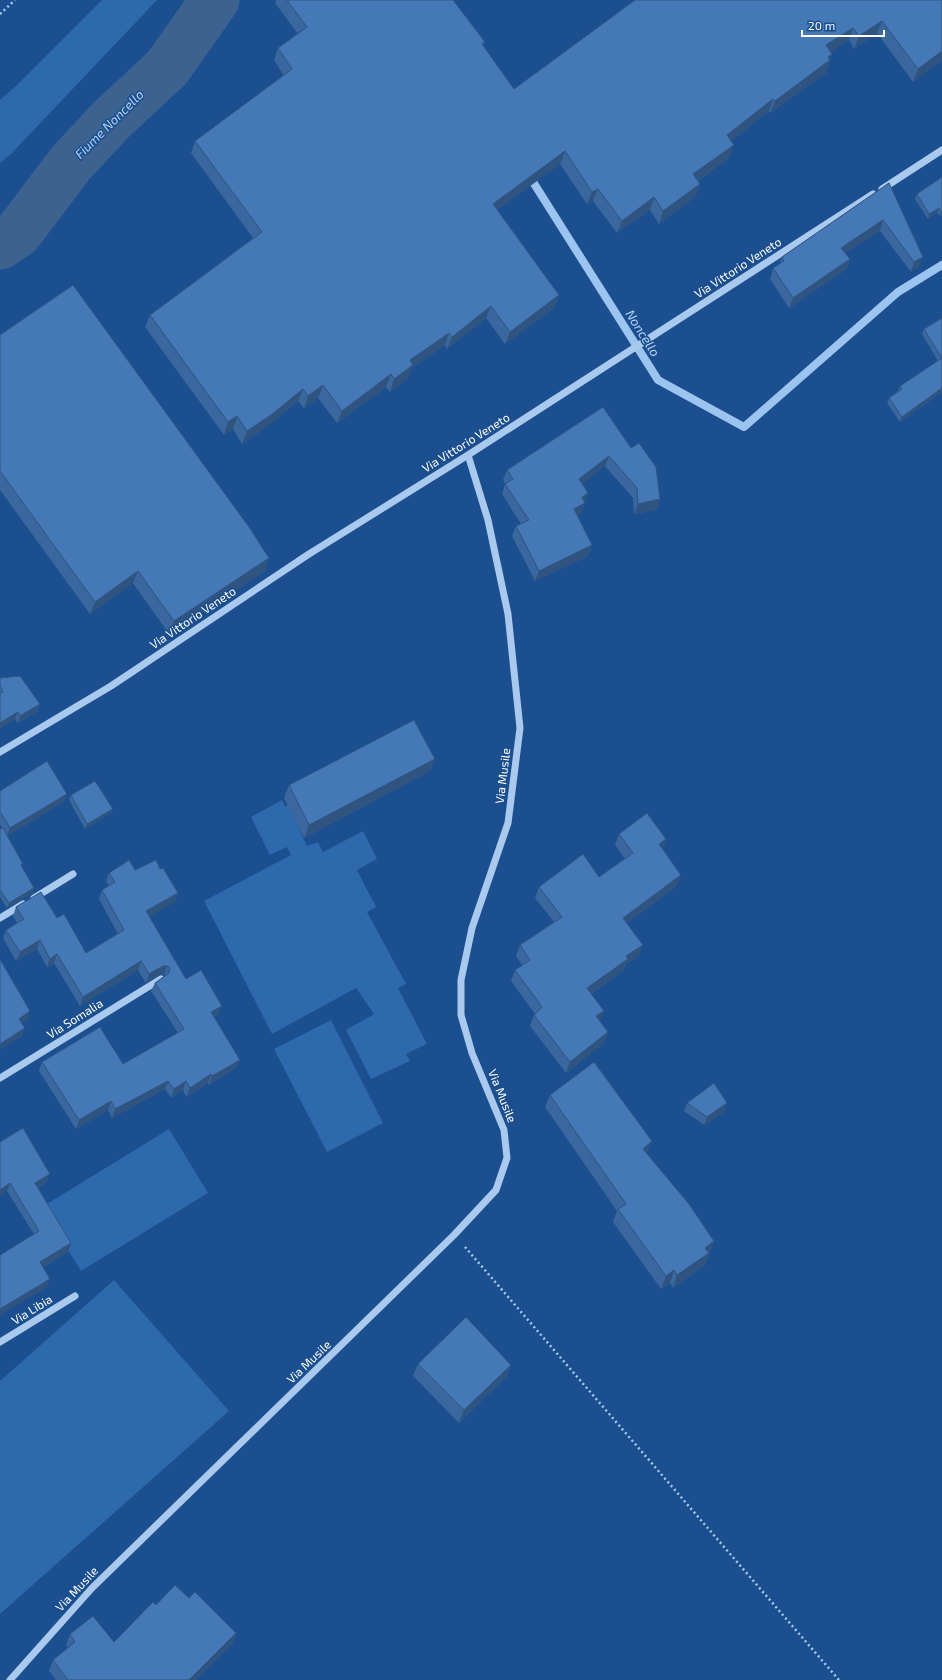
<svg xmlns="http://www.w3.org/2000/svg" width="942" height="1680" viewBox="0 0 942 1680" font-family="'Exo 2',sans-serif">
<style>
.green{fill:#2e69ad}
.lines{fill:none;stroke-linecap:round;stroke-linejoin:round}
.stream{stroke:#9cc4f0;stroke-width:8}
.river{stroke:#3c6290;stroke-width:49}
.path{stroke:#a9c9ee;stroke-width:2.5;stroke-dasharray:2 3;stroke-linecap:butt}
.minor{stroke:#a9c9ee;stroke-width:7}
.wall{fill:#3a679d}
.shaded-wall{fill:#305480}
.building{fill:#4478b7;stroke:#305480}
.labels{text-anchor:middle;stroke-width:3;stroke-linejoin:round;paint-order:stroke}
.street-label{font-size:12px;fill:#fff;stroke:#1b4f8f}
.water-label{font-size:13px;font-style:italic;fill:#b5d3f5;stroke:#1b4f8f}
</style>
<rect width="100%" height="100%" fill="#1b4f8f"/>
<path class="green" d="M 102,0 L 157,0 L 11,154 L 0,163 L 0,100 L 17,85 Z
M 282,800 L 285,806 L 288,805 L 307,846 L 318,842 L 323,852 L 363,831 L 377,859 L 357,870 L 376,907 L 367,912 L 406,984 L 398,988 L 427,1044 L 406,1054 L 410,1061 L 371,1079 L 346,1030 L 374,1014 L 356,988 L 272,1034 L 204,901 L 291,855 L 287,847 L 270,855 L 251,817 Z
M 331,1020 L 383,1123 L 327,1152 L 274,1049 Z
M 169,1129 L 208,1193 L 81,1271 L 42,1207 Z
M 114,1280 L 229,1411 L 0,1614 L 0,1381 Z"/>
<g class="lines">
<path class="stream" d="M 528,174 L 658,380 L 744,427 L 898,292 L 942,265"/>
<path class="river" d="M 0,245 L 18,233 L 71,163 L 112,119 L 167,68 L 215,0"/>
<path class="path" d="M 0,14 L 15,0
M 465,1247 L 839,1680"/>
<path class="minor" d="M 882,189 L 942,150
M 0,752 L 111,686 L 309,554 L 468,455 L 873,194
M 34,898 L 73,874
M 0,918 L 23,904
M 0,1078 L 161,979
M 0,1342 L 75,1296
M 10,1680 L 92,1588 L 454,1235 L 496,1190 L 507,1158 L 504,1130 L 472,1053 L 461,1015 L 461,980 L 472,928 L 508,823 L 520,728 L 508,614 L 488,520 L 468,455"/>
</g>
<path class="wall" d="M 276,0 L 453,0 L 485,42 L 483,46 L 514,89 L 942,0 L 942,60 L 913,82 L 877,33 L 854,49 L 849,40 L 830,52 L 832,54 L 826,73 L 770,113 L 769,111 L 731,141 L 729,158 L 698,181 L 696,196 L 659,224 L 650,210 L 617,233 L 593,201 L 587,204 L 560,164 L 497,210 L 559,295 L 554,308 L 505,344 L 486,318 L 447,349 L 445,345 L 412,368 L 408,378 L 390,392 L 386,387 L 337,423 L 318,398 L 304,408 L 298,401 L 266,427 L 242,444 L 233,429 L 224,435 L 145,327 L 150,315 L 253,238 L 191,153 L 195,141 L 284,76 L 274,60 L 278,48 L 298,34 L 275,3 Z
M 942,177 L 942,215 L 940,216 L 937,212 L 928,219 L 915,199 L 917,194 Z
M 889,183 L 919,267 L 911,272 L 880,231 L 845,253 L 850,259 L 847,269 L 789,308 L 770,279 L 773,268 L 779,265 L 782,257 Z
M 942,318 L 942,392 L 900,422 L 887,403 L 889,398 L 898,391 L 900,386 L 938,361 L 922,334 L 924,329 Z
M 0,335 L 269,558 L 265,571 L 169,634 L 133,583 L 90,614 L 0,490 Z
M 603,407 L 660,499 L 657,510 L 634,514 L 633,498 L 605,466 L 582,484 L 588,493 L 581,513 L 577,516 L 592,545 L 588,556 L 535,581 L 512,536 L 516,526 L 521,524 L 502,494 L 505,484 L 503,480 L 507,470 Z
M 0,678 L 40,704 L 38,711 L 18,723 L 15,719 L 0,728 Z
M 435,759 L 430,771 L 304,838 L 284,798 L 289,785 Z
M 0,791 L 64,802 L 7,836 L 22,867 L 34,888 L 33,893 L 7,908 L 0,897 L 0,829 L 2,828 L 0,824 Z
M 71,795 L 113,809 L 111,813 L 85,829 L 69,800 Z
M 619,834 L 666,839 L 662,849 L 677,886 L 627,923 L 639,956 L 626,964 L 624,970 L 591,994 L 600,1021 L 604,1043 L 566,1073 L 530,1026 L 534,1015 L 535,1014 L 511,981 L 515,970 L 522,965 L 516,956 L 520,945 L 554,922 L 535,898 L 539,887 L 599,877 L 625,859 L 615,845 Z
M 160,869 L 178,893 L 175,902 L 149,916 L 186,979 L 219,1014 L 214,1017 L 240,1060 L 236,1068 L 209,1085 L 208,1083 L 186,1097 L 183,1090 L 171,1098 L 165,1089 L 112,1118 L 108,1110 L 76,1129 L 39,1071 L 42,1062 L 123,1064 L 178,1033 L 151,991 L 155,983 L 165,976 L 164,974 L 159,975 L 146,983 L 138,970 L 80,1006 L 54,963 L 47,967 L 37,949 L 16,961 L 3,938 L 6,930 L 17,923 L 13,916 L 16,907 L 57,918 L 86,953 L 118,934 L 99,899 L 102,890 L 109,886 L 106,881 L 109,873 L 135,870 Z
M 550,1095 L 647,1153 L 714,1241 L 705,1265 L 673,1288 L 670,1283 L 661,1289 L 613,1222 L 617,1211 L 545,1107 Z
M 687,1103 L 724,1112 L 704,1125 L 684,1111 Z
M 0,1142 L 47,1182 L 38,1188 L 71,1243 L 68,1252 L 43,1267 L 47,1287 L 34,1234 L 7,1191 Z
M 418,1364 L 511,1365 L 506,1377 L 459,1423 L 413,1376 Z
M 189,1598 L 236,1633 L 232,1644 L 196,1680 L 56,1680 L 49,1671 L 53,1660 L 68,1648 L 66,1645 L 70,1634 L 114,1642 L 156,1605 Z"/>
<path class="shaded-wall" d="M 882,21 L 877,33 L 854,49 L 859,36 Z
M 853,28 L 849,40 L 821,58 L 826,45 Z
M 942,51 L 942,60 L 913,82 L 918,69 Z
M 832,54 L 826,73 L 770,113 L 775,101 Z
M 773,99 L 769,111 L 722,148 L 727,135 Z
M 734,145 L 729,158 L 689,187 L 693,174 Z
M 565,151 L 560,164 L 488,217 L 493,204 Z
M 700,184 L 696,196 L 659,224 L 663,211 Z
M 598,189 L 593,201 L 587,204 L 592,192 Z
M 654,197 L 650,210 L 617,233 L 622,221 Z
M 939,208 L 937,212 L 928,219 L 929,214 Z
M 941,212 L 942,212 L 942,215 L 940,216 Z
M 883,220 L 880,231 L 838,258 L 841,248 Z
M 923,257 L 919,267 L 911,272 L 914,262 Z
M 850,259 L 847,269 L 789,308 L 793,298 Z
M 559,295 L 554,308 L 505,344 L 510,332 Z
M 491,306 L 486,318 L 447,349 L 452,337 Z
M 449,333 L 445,345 L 412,368 L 408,378 L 390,392 L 394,379 L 410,360 Z
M 391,374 L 386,387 L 337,423 L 342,411 Z
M 323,385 L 318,398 L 304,408 L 308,396 Z
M 942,388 L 942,392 L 900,422 L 902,417 Z
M 303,389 L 298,401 L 266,427 L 242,444 L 247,431 Z
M 237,416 L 233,429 L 224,435 L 228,422 Z
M 609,456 L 605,466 L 576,489 L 579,479 Z
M 588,493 L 581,513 L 570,519 L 574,509 L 582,497 Z
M 660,499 L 657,510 L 634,514 L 638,504 Z
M 592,545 L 588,556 L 535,581 L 539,571 Z
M 269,558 L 265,571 L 169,634 L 174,621 Z
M 138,571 L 133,583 L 90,614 L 95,602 Z
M 40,704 L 38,711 L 18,723 L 20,716 Z
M 18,712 L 15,719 L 0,728 L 0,723 Z
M 435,759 L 430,771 L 304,838 L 309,825 Z
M 67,794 L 64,802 L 7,836 L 10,828 Z
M 113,809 L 111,813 L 85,829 L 87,824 Z
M 666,839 L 662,850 L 659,844 Z
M 681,875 L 677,886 L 619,929 L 623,918 Z
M 34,888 L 33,893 L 7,908 L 9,903 Z
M 178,893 L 175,902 L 143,920 L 146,911 Z
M 40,940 L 37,949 L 16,961 L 20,952 Z
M 643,945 L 639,956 L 626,964 L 624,970 L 583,999 L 587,988 L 626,956 Z
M 57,954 L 54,963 L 47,967 L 50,959 Z
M 141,961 L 138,970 L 80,1006 L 83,997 Z
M 163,966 L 167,966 L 164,974 L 159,975 L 146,983 L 149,974 Z
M 222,1006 L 219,1014 L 208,1020 L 211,1012 Z
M 30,1011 L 28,1020 L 16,1027 L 19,1019 Z
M 604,1011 L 600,1022 L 596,1016 Z
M 25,1028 L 22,1036 L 0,1050 L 0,1044 Z
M 608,1032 L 604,1043 L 566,1073 L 570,1062 Z
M 240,1060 L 236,1068 L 209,1085 L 212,1076 Z
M 211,1074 L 208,1083 L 186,1097 L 190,1088 Z
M 168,1081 L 165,1089 L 112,1118 L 115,1109 Z
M 186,1081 L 183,1090 L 171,1098 L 174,1089 Z
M 111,1101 L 108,1110 L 76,1129 L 79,1120 Z
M 727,1103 L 724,1112 L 704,1125 L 707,1117 Z
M 652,1141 L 647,1153 L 643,1149 Z
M 50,1174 L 47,1182 L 32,1191 L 35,1183 Z
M 10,1183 L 7,1191 L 0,1196 L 0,1190 Z
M 714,1241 L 705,1265 L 673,1288 L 677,1275 L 705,1248 Z
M 71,1243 L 68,1252 L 37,1270 L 40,1262 Z
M 674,1270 L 670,1283 L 661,1289 L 666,1276 Z
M 50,1279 L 47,1287 L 0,1315 L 0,1309 Z
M 511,1365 L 506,1377 L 459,1423 L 464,1410 Z
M 236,1633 L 232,1644 L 196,1680 L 189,1680 Z"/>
<path class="building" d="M 287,0 L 453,0 L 485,42 L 482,44 L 514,89 L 635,0 L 942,0 L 942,51 L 918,69 L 882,21 L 859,36 L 853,28 L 826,45 L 832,54 L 828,57 L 830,60 L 775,101 L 773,99 L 727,135 L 734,145 L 693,174 L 700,184 L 663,211 L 654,197 L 622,221 L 598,189 L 592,192 L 565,151 L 493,204 L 559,295 L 510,332 L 491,306 L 452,337 L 449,333 L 410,360 L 413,365 L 394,379 L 391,374 L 342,411 L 323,385 L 308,396 L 303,389 L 271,415 L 247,431 L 237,416 L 228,422 L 150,315 L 262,232 L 195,141 L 292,69 L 278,48 L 307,27 Z
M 942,177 L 942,212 L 941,212 L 939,208 L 929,214 L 917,194 Z
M 889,183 L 923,257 L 914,262 L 883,220 L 841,248 L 850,259 L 793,298 L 773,268 L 784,261 L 782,257 Z
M 73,285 L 249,527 L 269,558 L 174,621 L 138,571 L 95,602 L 0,471 L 0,335 Z
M 942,318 L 942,388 L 902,417 L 889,398 L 902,389 L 900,386 L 942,358 L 924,329 Z
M 603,407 L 631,448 L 639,443 L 656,467 L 660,499 L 638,504 L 637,488 L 609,456 L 579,479 L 588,493 L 582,497 L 585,503 L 574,509 L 592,545 L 539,571 L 516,526 L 529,520 L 505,484 L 513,479 L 507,470 Z
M 20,676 L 40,704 L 20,716 L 18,712 L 0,723 L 0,693 L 3,692 L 0,686 L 0,678 Z
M 414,720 L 435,759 L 309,825 L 289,785 Z
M 47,761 L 67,794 L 10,828 L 0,812 L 0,791 Z
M 95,781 L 113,809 L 87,824 L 71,795 Z
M 647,813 L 666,839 L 659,844 L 681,875 L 623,918 L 643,945 L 626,956 L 628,959 L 587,988 L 604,1011 L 596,1016 L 608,1032 L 570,1062 L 534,1015 L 542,1007 L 515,970 L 530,960 L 520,945 L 562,917 L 539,887 L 583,854 L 599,877 L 633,853 L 619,834 Z
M 3,828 L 23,864 L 21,865 L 34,888 L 9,903 L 0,890 L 0,829 Z
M 129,860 L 135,870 L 156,860 L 160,869 L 163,868 L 178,893 L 146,911 L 186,979 L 201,970 L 222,1006 L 211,1012 L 240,1060 L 212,1076 L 211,1074 L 190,1088 L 186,1081 L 174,1089 L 168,1081 L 115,1109 L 111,1101 L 79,1120 L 42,1062 L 100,1027 L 123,1064 L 184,1029 L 155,983 L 169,973 L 170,968 L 167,966 L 163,966 L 149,974 L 141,961 L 83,997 L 57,954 L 50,959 L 40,940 L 20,952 L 6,930 L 24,919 L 16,907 L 41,892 L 57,918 L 64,914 L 86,953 L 124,930 L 102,890 L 115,882 L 109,873 Z
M 0,959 L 30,1011 L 19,1019 L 25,1028 L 0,1044 Z
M 594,1062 L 652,1141 L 643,1149 L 689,1204 L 714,1241 L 705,1248 L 709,1253 L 677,1275 L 674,1270 L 666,1276 L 618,1209 L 626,1204 L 550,1095 Z
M 714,1083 L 727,1103 L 707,1117 L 687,1103 Z
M 23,1128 L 50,1174 L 35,1183 L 71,1243 L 40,1262 L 50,1279 L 0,1309 L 0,1255 L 39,1231 L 10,1183 L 0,1190 L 0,1142 Z
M 466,1317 L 511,1365 L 464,1410 L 418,1364 Z
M 175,1585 L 189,1598 L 195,1592 L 236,1633 L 189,1680 L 68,1680 L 53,1660 L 75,1642 L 70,1634 L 93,1616 L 114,1642 L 153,1602 L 156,1605 Z"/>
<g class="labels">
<g class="street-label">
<text transform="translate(738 268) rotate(-33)" y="4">Via Vittorio Veneto</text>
<text transform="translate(466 443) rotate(-32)" y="4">Via Vittorio Veneto</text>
<text transform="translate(193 618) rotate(-34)" y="4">Via Vittorio Veneto</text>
<text transform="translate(503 776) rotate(-83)" y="4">Via Musile</text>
<text transform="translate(75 1019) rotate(-32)" y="4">Via Somalia</text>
<text transform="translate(502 1096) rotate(68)" y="4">Via Musile</text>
<text transform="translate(32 1310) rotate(-32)" y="4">Via Libia</text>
<text transform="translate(309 1362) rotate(-44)" y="4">Via Musile</text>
<text transform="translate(77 1589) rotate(-47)" y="4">Via Musile</text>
</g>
<g class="water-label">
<text transform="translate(109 124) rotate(-45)" y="5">Fiume Noncello</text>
<text transform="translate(643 333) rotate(58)" y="5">Noncello</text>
</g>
</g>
<path d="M802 30v6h82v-6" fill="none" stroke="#ffffff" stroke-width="2"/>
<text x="808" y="30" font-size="12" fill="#ffffff" stroke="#1b4f8f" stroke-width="3" paint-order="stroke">20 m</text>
</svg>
